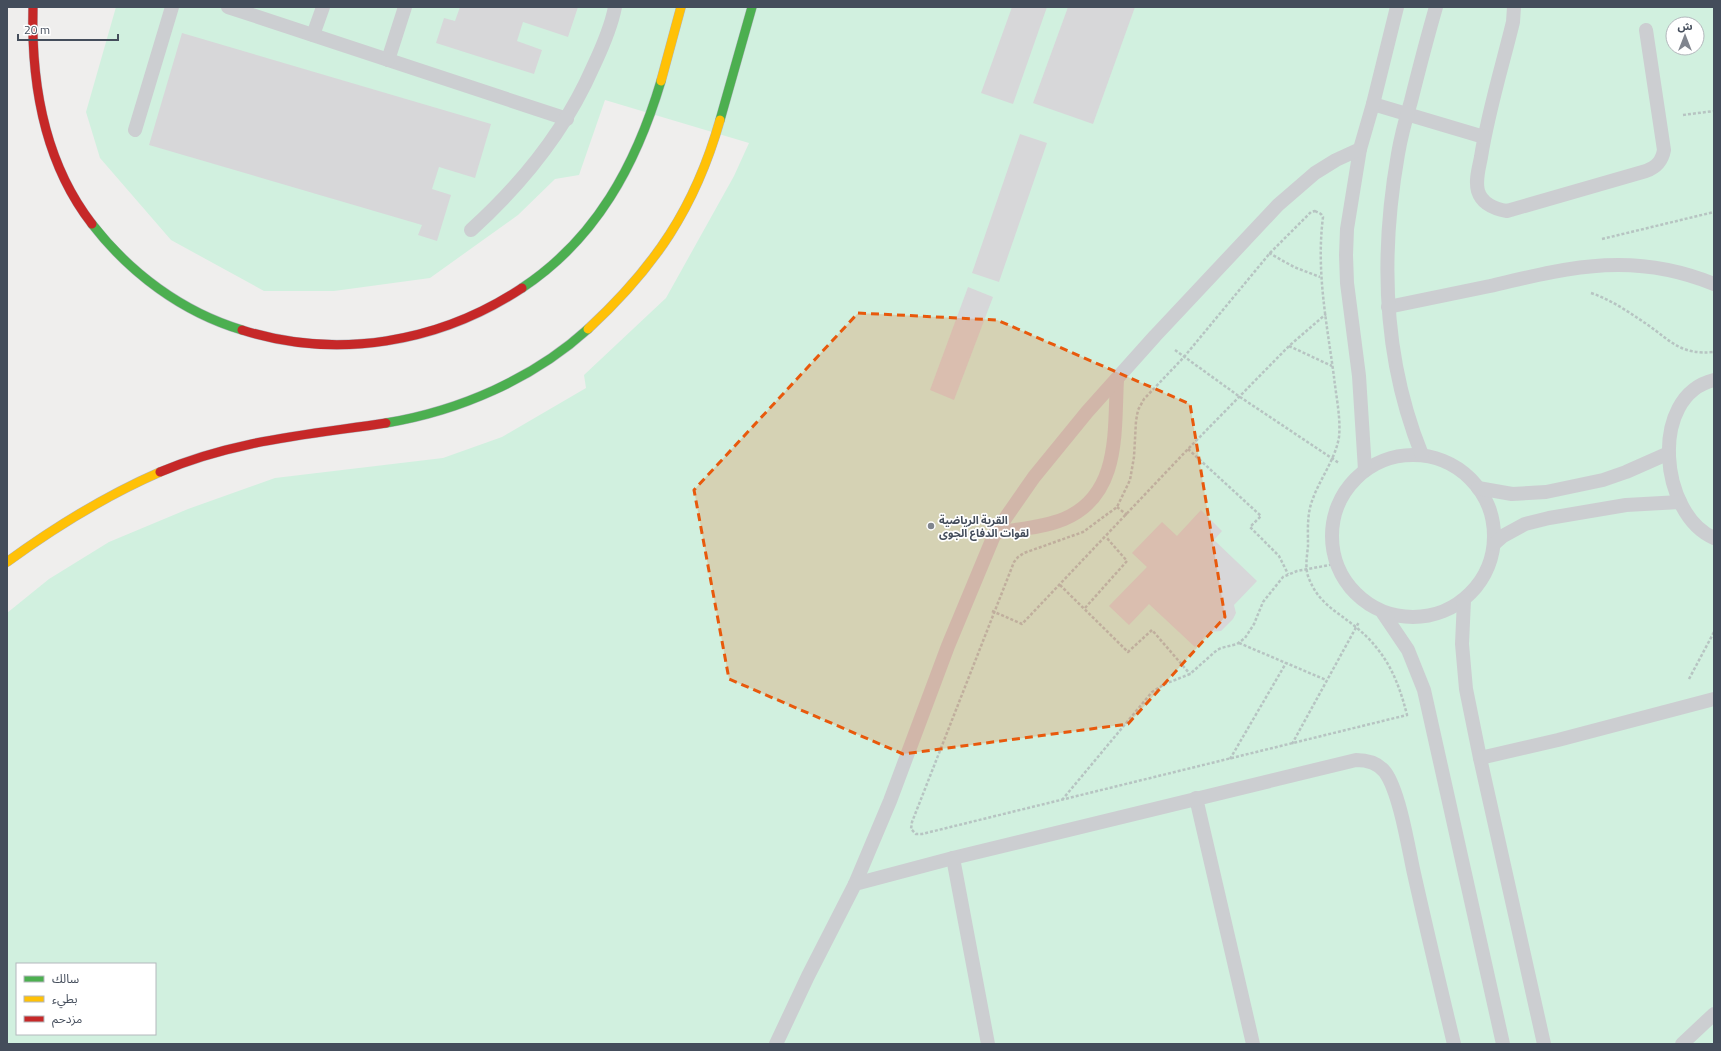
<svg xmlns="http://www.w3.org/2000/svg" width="1721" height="1051" font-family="'Titillium Web','Noto Sans Arabic',sans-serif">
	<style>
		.green { fill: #d1f0df; fill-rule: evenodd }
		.building { fill: #d7d7d9 }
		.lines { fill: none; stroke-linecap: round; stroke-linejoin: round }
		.fast-casing { stroke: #b2b6be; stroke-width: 10 }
		.slow-casing { stroke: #b2b6be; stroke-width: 10 }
		.jam-casing { stroke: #b2b6be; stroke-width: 10 }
		.path { stroke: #b7c4c2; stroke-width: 2.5; stroke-dasharray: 3 2; stroke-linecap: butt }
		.lane { stroke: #ccced1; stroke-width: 14 }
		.fast { stroke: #4caf50; stroke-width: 9 }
		.slow { stroke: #ffc107; stroke-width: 9 }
		.jam { stroke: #c62828; stroke-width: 9 }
		.marked { fill: #e8590c; fill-opacity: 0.2; stroke: #e8590c; stroke-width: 3; stroke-dasharray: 8 5; stroke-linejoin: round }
		.poi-dot { fill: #80858e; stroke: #fff; stroke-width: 1.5 }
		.labels { text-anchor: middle; stroke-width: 3.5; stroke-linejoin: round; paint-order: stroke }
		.poi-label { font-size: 11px; font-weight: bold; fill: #444d5b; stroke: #fff; text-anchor: start }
	</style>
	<rect width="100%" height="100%" fill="#efeeed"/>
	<!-- green -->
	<path class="green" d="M116 7H1714V1044H7V613L49 579 109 542 188 509 275 478 443 458 502 437 586 388 584 375 666 298 734 176 749 143 605 100 579 175 555 179 518 215 430 278 334 291H264L171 240 100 158 86 112ZM1673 24H1697V48H1673ZM17 964H155V1034H17Z"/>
	<!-- building -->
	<g class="building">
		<polygon points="460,7 578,7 568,37 523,22 517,41 542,50 534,74 436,43 444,18 455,21"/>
		<polygon points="1012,7 1047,7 1013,104 981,93"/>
		<polygon points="1068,7 1135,7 1093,124 1033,103"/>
		<polygon points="182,33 491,124 475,178 439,167 432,189 451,195 437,241 418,235 422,225 149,145"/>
		<polygon points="1020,134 1047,143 999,282 972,273"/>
		<polygon points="968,287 993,297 954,400 930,390"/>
		<polygon points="1201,510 1222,531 1214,540 1257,581 1234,605 1236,613 1233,619 1221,631 1209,632 1195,647 1149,604 1129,625 1109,606 1147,567 1132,553 1162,522 1177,536"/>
	</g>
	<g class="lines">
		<defs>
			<g id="fast">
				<polyline points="720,120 752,7"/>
				<path d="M92 224C130 273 182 312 242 330"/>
				<path d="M522 288C596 239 636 165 661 81"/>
				<path d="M386 423C459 411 533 379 588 329"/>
			</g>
			<g id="slow">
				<polyline points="661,81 681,7"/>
				<path d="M588 329C655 267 695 208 720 120"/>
				<path d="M7 562C55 527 105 496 160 472"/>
			</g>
			<g id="jam">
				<path d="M33 7C31 83 44 162 92 224"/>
				<path d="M242 330C337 360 439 343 522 288"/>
				<path d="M160 472C235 440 307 435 386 423"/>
			</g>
		</defs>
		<!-- fast casing -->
		<use href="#fast" class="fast-casing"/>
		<!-- slow casing -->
		<use href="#slow" class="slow-casing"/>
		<!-- jam casing -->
		<use href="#jam" class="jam-casing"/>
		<!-- path -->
		<g class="path">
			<polyline points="1683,115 1714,111"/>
			<path d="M1315 211 1321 214 1323 217C1316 272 1327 324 1334 377 1336 396 1341 418 1339 437 1335 461 1318 481 1311 504 1307 517 1308 533 1308 546 1307 556 1305 567 1308 576 1318 604 1337 611 1357 628 1386 652 1398 679 1407 715L922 834H916L911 829 912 822 1014 562 1018 557 1024 553 1083 532 1117 507 1130 480 1134 457 1136 421 1138 410 1144 399 1184 357 1270 253 1311 212Z"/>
			<polyline points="1602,239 1714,212"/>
			<polyline points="1269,253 1294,267 1320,277"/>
			<path d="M1591 293C1612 300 1630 313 1648 325 1672 342 1681 355 1714 352"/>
			<polyline points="1289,346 1332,366"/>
			<polyline points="1175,350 1240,397 1339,463"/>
			<polyline points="1188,449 1261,516 1250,527 1279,556 1288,574"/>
			<polyline points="1117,507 1127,515"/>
			<polyline points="1060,585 1128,652 1152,630 1190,674"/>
			<polyline points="1085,608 1127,561 1106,537"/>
			<polyline points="992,611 1022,624 1188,449 1289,346 1326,314"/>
			<polyline points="1239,643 1326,680"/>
			<polyline points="1689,679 1714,632"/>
			<polyline points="1292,744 1359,622"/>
			<polyline points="1230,759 1286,663"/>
			<polyline points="1062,800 1152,692 1165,684 1190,674 1217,650 1221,648 1237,644 1245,638 1254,624 1263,602 1283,577 1297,571 1335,564"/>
		</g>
		<!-- lane -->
		<g class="lane">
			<polyline points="228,7 567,119"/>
			<path d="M1514 7 1513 22C1502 67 1488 112 1481 157 1479 168 1475 180 1478 191 1482 204 1495 209 1507 211L1646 171C1657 167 1662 161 1664 150L1646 30"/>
			<polyline points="313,35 323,7"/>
			<polyline points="388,60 405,7"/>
			<polyline points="1373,104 1484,137"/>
			<polyline points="135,130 172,7"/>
			<path d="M471 230C523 183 565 131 593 67 602 48 611 28 615 7"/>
			<path d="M1388 307C1422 300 1456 293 1490 286 1571 267 1633 251 1714 284"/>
			<path d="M1714 380C1648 396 1660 515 1714 538"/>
			<circle cx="1413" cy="536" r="81"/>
			<path d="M1422 455C1383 359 1380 256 1398 154 1401 136 1406 118 1411 101 1419 69 1427 38 1436 7"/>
			<polyline points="1365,470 1359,376 1347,283 1346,255 1347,229 1360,149 1373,104 1397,7"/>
			<polyline points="1478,488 1512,494 1546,492 1603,480 1626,472 1669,453"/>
			<path d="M995 533C1018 529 1042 528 1064 519 1121 495 1114 431 1117 380"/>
			<polyline points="1494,544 1503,536 1525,524 1549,518 1626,505 1680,502"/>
			<polyline points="1464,600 1462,644 1466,689 1480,758 1544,1044"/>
			<polyline points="1383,613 1408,650 1424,690 1503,1044"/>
			<polyline points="1480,758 1558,740 1714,699"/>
			<polyline points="1196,798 1253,1044"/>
			<polyline points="953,858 988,1044"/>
			<polyline points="855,884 890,801 948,646 995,533 1034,477 1087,412 1155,336 1278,205 1315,173 1336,160 1360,149"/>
			<path d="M776 1044 808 976 855 884 953 858 1356 760C1367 760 1378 763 1385 772 1399 791 1408 845 1413 869 1426 927 1440 986 1454 1044"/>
			<polyline points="1682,1044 1714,1014"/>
		</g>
		<!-- fast -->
		<use href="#fast" class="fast"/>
		<!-- slow -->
		<use href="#slow" class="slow"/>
		<!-- jam -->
		<use href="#jam" class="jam"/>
	</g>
	<!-- marked area -->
	<path class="marked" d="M858 313 997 320 1190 404 1225 617 1128 724 903 754 729 679 694 490Z"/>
	<!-- markers -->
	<circle class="poi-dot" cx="931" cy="526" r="4"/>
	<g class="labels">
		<!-- poi labels -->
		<g class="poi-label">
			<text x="939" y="524">القرية الرياضية<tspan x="939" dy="13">لقوات الدفاع الجوى</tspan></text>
		</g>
	</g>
	<!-- border -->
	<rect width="1721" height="1051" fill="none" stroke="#444d5b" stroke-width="16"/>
	<!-- legend -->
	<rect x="16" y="963" width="140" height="72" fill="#ffffff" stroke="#b4b8bd"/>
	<rect x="24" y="976" width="20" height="6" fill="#4caf50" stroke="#b4b8bd"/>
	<text x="52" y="983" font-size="12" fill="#444d5b">سالك</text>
	<rect x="24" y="996" width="20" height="6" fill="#ffc107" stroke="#b4b8bd"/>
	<text x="52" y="1003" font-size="12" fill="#444d5b">بطيء</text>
	<rect x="24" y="1016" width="20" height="6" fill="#c62828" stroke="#b4b8bd"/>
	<text x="52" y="1023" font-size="12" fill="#444d5b">مزدحم</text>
	<!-- north arrow -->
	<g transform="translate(1685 36)"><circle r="19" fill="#ffffff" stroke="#b4b8bd"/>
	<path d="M0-3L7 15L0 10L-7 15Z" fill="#80858e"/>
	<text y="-6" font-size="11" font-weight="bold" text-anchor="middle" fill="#444d5b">ش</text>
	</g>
	<!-- scale -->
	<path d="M18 34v6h100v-6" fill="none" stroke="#444d5b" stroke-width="2"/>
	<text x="24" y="34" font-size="12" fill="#444d5b" stroke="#ffffff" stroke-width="3" paint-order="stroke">20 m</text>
</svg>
